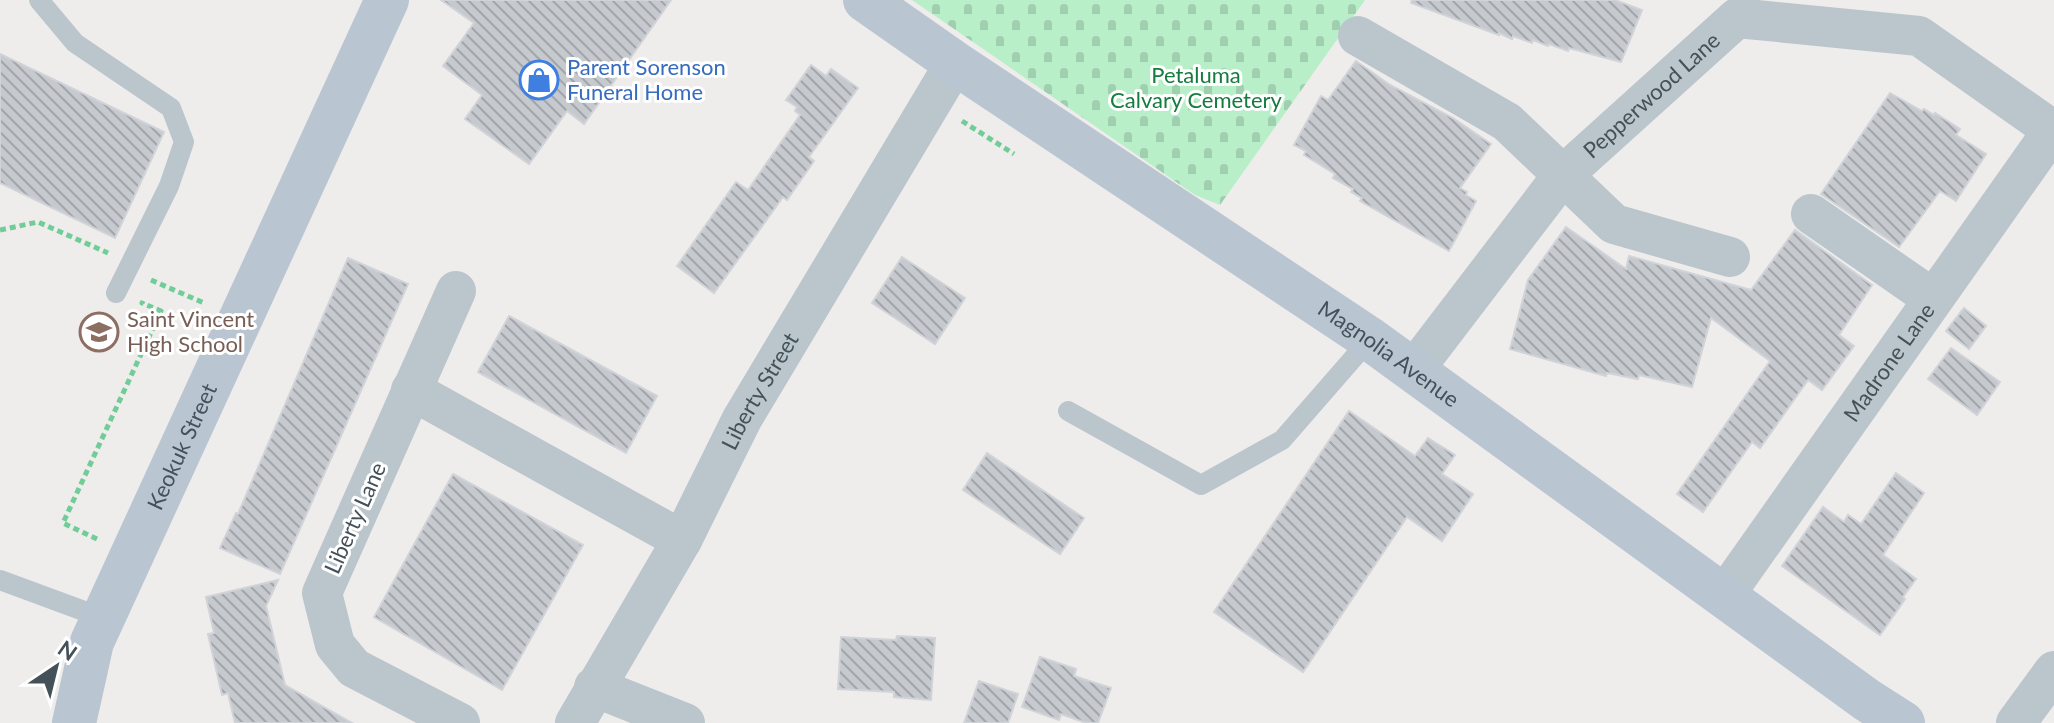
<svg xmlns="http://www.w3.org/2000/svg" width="2054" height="723" font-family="Lato,sans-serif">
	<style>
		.cemetery { fill: url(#cemetery-stones) }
		.building { fill: url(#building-back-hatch); stroke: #d0d3d8; stroke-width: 2 }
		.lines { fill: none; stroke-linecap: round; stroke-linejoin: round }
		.path { stroke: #70cd97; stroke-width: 5; stroke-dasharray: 6 4; stroke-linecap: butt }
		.lane { stroke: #bac5cc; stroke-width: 20 }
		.street { stroke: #bac5cc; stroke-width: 40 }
		.secondary { stroke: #b9c6d1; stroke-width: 44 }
		.labels { text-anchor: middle; stroke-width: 6; stroke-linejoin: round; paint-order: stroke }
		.shop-label { font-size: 22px; fill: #366cbe; stroke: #fff; text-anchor: start }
		.park-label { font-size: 22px; fill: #157b3f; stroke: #fff }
		.street-label { font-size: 22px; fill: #445159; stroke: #fff }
		.education-label { font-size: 22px; fill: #785e54; stroke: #fff; text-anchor: start }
	</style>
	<defs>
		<pattern id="cemetery-stones" width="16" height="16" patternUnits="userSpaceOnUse" patternTransform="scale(2)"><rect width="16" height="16" fill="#b8efc9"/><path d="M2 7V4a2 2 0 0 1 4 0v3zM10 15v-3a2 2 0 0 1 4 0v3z" fill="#9fcfaf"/></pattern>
		<pattern id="building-back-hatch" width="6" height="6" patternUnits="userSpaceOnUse" patternTransform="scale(2)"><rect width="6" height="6" fill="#c6cacf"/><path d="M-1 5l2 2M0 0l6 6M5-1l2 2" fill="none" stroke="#a2a6ab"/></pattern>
	</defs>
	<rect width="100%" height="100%" fill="#efecec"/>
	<!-- cemetery -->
	<polygon class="cemetery" points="912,0 1365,0 1220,205 1195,195"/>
	<!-- building -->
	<g class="building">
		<polygon points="441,0 671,0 584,124 567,111 529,164 465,119 482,95 443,66 474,23"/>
		<polygon points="1412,0 1615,0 1642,10 1621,62 1569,48 1568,51 1549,44 1548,46 1533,40 1532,43 1513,36 1512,39 1499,33 1499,35 1411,3"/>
		<polygon points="0,54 164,132 115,238 0,183"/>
		<polygon points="1356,61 1390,85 1453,118 1491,144 1460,188 1467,192 1466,195 1476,201 1449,251 1360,201 1362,198 1351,192 1353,189 1333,178 1335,174 1304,155 1306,151 1294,145 1321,96 1328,100"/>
		<polygon points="811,65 826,76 831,69 858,88 809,157 814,161 787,200 783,197 714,293 677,266 736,182 748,190 800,115 795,111 797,107 786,100"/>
		<polygon points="1890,93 1922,111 1924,109 1934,115 1935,113 1960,129 1956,135 1986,154 1956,201 1940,191 1899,247 1821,194"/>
		<polygon points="1566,227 1626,269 1629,256 1751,290 1795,230 1872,285 1839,335 1854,346 1822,390 1808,380 1760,448 1752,442 1703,512 1677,494 1770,361 1711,318 1692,387 1639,375 1638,379 1607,373 1606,376 1510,349 1528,280"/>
		<polygon points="902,257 965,298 935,344 872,303"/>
		<polygon points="348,258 408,284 280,574 220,548 236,513 238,514"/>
		<polygon points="1964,308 1986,326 1969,349 1946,331"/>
		<polygon points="509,316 657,396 626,453 478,372"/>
		<polygon points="1951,348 2000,382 1977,415 1928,379"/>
		<polygon points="1349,411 1415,456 1428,438 1455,455 1442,474 1473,494 1442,541 1407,517 1303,672 1214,612"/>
		<polygon points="987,453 1084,518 1060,554 963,490"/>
		<polygon points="1896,473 1924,493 1883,555 1916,579 1903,597 1905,599 1880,635 1782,566 1823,507 1844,522 1848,515 1861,524"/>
		<polygon points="453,474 583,545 502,690 374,617"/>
		<polygon points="278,580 266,606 285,685 352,723 235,723 228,693 222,695 208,634 214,633 206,597"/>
		<polygon points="897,636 935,638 931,700 894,697 894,692 838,689 841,637 896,640"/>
		<polygon points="1040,657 1076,669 1074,676 1111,688 1098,723 1086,723 1061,714 1059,720 1022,707"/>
		<polygon points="979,681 1018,694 1008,723 964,723"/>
	</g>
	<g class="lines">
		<!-- path -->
		<g class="path">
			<polyline points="962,121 1014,154"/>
			<polyline points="0,230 38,222 108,253"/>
			<polyline points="151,280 204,303"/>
			<polyline points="97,539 63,523 161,311 142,303 143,301"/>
		</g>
		<!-- lane -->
		<g class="lane">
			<polyline points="39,0 75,43 171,108 184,142 169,186 116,293"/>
			<polyline points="1068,411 1201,485 1282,440 1370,339"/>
			<polyline points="0,580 103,618"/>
		</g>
		<!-- street -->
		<g class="street">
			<polyline points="1358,36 1507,122 1614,224 1730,257"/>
			<polyline points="1811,214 1932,298"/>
			<polyline points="456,291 322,593 335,645 354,668 460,723"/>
			<path id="s1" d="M1413 371 1562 176 1737 18 1919 36 2054 131"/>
			<polyline points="411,390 682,540"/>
			<path id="s2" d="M1724 596 2053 130"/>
			<polyline points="594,687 685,723"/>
			<path id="s3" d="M575 723 682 540 742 419 955 63"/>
			<polyline points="2016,723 2054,671"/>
		</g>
		<!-- secondary -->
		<g class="secondary">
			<path id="s4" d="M865 0 955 63 1370 339 1867 700 1903 723"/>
			<path id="s5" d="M74 723 92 642 387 0"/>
		</g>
	</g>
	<!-- icons -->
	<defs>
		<symbol id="shop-ring" viewBox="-11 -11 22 22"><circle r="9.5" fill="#fff" stroke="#3f7fe0" stroke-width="1.5"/><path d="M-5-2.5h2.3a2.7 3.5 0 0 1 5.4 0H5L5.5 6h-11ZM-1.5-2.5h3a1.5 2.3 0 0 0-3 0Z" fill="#3f7fe0"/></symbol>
		<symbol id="school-ring" viewBox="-11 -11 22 22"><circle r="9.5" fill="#fff" stroke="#8d6e63" stroke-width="1.5"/><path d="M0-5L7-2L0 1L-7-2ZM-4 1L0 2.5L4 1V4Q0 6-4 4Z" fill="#8d6e63"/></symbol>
	</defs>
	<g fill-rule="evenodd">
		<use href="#shop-ring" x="517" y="58" width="44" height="44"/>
		<use href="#school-ring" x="77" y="310" width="44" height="44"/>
	</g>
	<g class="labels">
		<!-- shop labels -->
		<g class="shop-label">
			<text x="567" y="75">Parent Sorenson<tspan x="567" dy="25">Funeral Home</tspan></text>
		</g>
		<!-- park labels -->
		<g class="park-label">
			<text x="1196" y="83">Petaluma<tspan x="1196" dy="25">Calvary Cemetery</tspan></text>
		</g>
		<!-- street labels -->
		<g class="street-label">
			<text dy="8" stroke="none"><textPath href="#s1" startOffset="366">Pepperwood Lane</textPath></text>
			<text dy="8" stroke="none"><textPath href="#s4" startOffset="632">Magnolia Avenue</textPath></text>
			<text dy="8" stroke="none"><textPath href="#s2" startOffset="286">Madrone Lane</textPath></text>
			<text dy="8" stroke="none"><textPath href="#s3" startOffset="380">Liberty Street</textPath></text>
			<text dy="8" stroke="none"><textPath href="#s5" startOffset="298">Keokuk Street</textPath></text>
			<text transform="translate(355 518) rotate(-66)" y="8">Liberty Lane</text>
		</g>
		<!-- education labels -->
		<g class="education-label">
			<text x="127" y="327">Saint Vincent<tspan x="127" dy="25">High School</tspan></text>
		</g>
	</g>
	<!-- north arrow -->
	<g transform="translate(56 667) rotate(35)" stroke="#ffffff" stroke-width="6" paint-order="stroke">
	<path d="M0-6L14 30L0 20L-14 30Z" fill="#445159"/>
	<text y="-12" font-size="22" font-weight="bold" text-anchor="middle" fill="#445159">N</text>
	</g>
</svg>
